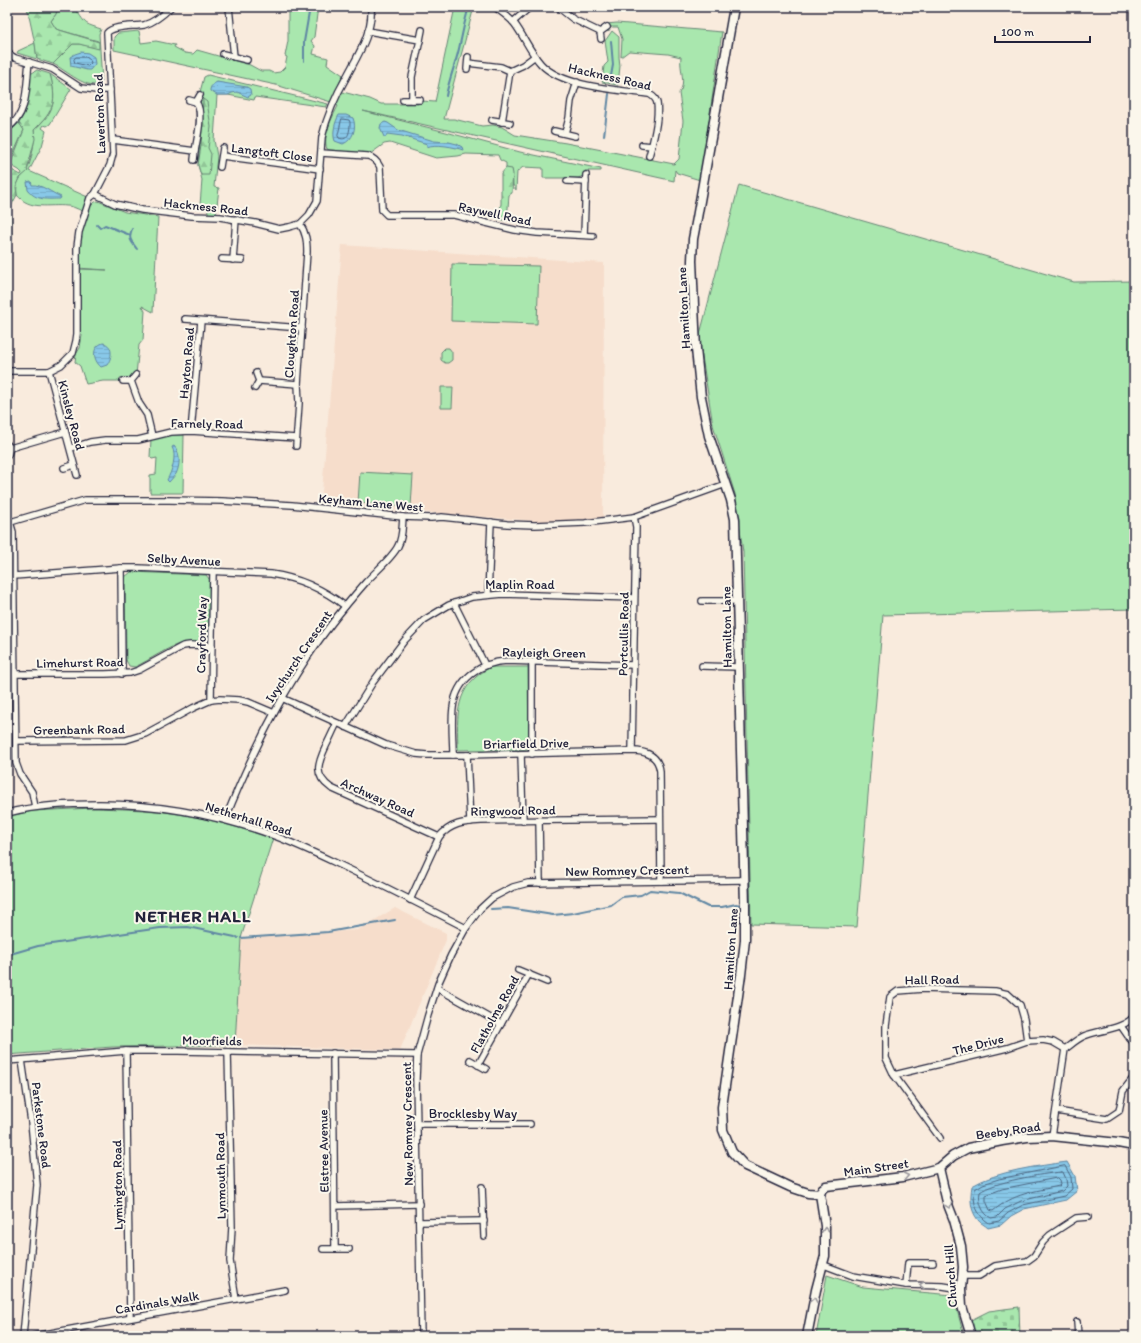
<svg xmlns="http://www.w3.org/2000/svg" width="1141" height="1343" font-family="Itim,sans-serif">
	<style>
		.built { fill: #f6ddcb }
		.green { fill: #a9e7ae; stroke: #668474 }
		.forest { fill: url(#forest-firs); stroke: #668474 }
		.cemetery { fill: url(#cemetery-stones); stroke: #668474 }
		.water { fill: url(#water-rules); stroke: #5f86a3 }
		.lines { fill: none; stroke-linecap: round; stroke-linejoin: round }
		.shore { stroke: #4b6480; stroke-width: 1 }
		.stream { stroke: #5f86a3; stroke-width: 2 }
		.street-casing { stroke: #22223b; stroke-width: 8 }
		.secondary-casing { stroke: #22223b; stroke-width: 11 }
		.street { stroke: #fbf7ec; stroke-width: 5.5 }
		.secondary { stroke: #fbf7ec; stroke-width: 8 }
		.oneway { stroke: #99979c }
		.labels { text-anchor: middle; stroke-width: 4; stroke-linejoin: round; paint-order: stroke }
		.street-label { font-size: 13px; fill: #22223b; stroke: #fbf7ec }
		.district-label { font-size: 17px; font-weight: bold; letter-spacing: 1px; fill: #22223b; stroke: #fbf7ec }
	</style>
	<defs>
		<pattern id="forest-firs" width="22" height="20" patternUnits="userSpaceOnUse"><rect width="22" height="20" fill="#a9e7ae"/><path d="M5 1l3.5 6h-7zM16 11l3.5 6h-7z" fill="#91c697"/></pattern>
		<pattern id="cemetery-stones" width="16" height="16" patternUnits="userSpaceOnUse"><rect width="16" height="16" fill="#a9e7ae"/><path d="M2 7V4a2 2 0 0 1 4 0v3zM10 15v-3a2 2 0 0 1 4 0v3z" fill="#91c697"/></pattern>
		<pattern id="water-rules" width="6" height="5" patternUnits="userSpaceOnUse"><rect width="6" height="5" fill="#88c8e8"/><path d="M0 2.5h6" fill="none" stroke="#75acc8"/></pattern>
	</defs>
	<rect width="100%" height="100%" fill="#f9ebdd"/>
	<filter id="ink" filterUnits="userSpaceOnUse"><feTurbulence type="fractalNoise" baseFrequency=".025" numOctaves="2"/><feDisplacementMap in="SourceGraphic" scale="8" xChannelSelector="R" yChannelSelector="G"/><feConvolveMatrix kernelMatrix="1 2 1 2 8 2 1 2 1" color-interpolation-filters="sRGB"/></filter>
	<g filter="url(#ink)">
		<!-- built -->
		<g class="built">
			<polygon points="342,245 604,263 603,519 562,523 321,504"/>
			<polygon points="395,908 446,933 446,940 400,1050 235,1045 241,938 358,930"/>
		</g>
		<!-- green -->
		<g class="green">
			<path d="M58 7H81L76 10C87 25 83 23 101 29L99 34 102 82C89 93 65 69 53 64L73 44H79L99 48 98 41 56 29 51 21 56 14Z"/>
			<polygon points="288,7 318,7 314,37 311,41 315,46 313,54 328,58 327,64 343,75 331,102 276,85 114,50 114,37 118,33 139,31 141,43 156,41 175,45 174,47 185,53 193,54 197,50 250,65 261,71 269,71 273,73 280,72 285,67 287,57 285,56 288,41"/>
			<path d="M455 7H474L444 119H454L482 126 493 125 502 127 515 135 566 143 674 164 679 159 683 121 679 93C687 83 679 69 681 57L668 54 629 51 621 57 622 39 618 27H611L608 32 606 24 617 23 722 32 700 180 677 173 675 170 674 181 363 111 446 132 520 152 601 169V171H585L583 176 578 178H543V168L523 167 517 172 516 190 513 185 512 170 506 168V163L500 160 498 155 466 154 458 156 436 158 390 143 384 144 370 154 330 150 327 149C322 136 332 118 338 106L334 103 339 91 370 99 381 104H418L422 101 435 102Z"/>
			<polygon points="612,31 619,37 619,57 620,66 618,85 602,82 604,66 608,62 605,41"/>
			<polygon points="35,43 37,59 17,53 18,51"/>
			<path d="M50 74 71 89 50 124 47 126 44 125 42 128 46 131 42 146 29 171 90 198 85 212 95 202 98 201 125 212 158 217 153 312 142 306 145 311 143 340 139 345 136 375 131 381H103L86 384 80 366 75 362 76 354 80 348 82 334H77V269L107 270 77 268V246L85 212C79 210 73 206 67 206 49 204 30 211 17 195 16 187 17 181 23 175 25 173 26 172 27 170 31 163 36 138 34 130 55 111 57 101 50 74Z"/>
			<polygon points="208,75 328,104 326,107 255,97 254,100 228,95 217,95 214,140 217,156 214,187 219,188 216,214 208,214 208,208 200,205 202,180 198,165 202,116 200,101 204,95 200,92 204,77"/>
			<polygon points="19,123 24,130 11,159 7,181 7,133 14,128"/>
			<polygon points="739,185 1074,282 1134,281 1134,609 883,615 857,927 751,924 743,552 735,494 713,425 699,338"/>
			<polygon points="10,208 12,240 7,240 7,217"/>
			<polygon points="452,264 539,266 537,324 451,321"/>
			<polygon points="445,348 449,348 452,352 452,360 448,363 445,363 441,360 441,352"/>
			<polygon points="441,387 453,387 452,408 441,408"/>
			<polygon points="170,435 184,435 183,493 150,493 150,475 156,474 157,458 152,459 150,457 151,439"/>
			<polygon points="360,472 413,475 411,506 358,503"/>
			<path d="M131 572 206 575 210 580 208 637C204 647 192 642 183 643 171 645 148 661 135 667L129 666 126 660 125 577Z"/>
			<path d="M491 667H528L529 749 458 750C457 714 454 686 491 667Z"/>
			<path d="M93 808C119 809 146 809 172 813 207 818 240 828 273 838L241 938 235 1045 112 1047 7 1055V817L32 811Z"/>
			<polygon points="827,1275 863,1287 953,1295 964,1336 816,1336"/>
		</g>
		<!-- forest -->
		<g class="forest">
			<polygon points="27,7 58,7 56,14 51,21 56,29 99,42 99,49 79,44 73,44 53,64 37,59 35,44"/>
			<path d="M37 70 50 74C57 101 55 110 34 130L35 139 27 170 28 171 20 178 16 187 17 195 11 206 10 213 7 218 8 170 10 169 21 175 22 173 19 170 10 165 24 130 19 123C29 108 29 92 30 75L32 73Z"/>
			<polygon points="203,99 207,102 211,127 208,148 211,154 209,175 201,175 198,165 201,146"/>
			<polygon points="506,168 512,169 513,174 512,193 509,195 507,221 498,219 501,204 501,174"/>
		</g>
		<!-- cemetery -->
		<polygon class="cemetery" points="1019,1307 1020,1336 975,1336 971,1320 989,1311"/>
		<!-- water -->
		<g class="water">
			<polygon points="81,52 88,53 94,57 95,64 90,70 87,70 71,66 70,57 75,54"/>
			<path d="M217 82 247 87 250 89 251 95 248 97 237 92 232 93 228 95H217L210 91C210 86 213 84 217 82Z"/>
			<path d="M339 115H346L353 118C357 128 353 140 343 144L335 141C332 133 335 122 339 115Z"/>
			<path d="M385 122 388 123 398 130 434 141 449 142 457 144 462 147 463 150C455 147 435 143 427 147V144L402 136 387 134 386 137H384L380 128 381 124Z"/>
			<path d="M31 181 32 185C41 184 52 193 61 197L60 199C48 199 36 201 28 190L27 182Z"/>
			<path d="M103 343C114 345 112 358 107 365L101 367C93 360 91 347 103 343Z"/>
			<path d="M174 446C181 453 180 466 176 474 174 477 171 479 169 482L167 480C172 471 177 456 172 447Z"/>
			<path d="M1067 1162 1075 1176 1077 1191 1066 1200 1024 1209 1011 1216 1001 1225 988 1228C985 1225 980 1223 978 1220 970 1210 970 1198 972 1186 997 1171 1038 1166 1067 1162Z"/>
		</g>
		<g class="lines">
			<!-- shore -->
			<g class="shore">
				<polygon points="76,57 86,57 90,60 91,63 88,66 75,63 74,60"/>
				<path d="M342 119 349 120 350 122C350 130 349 142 339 138L338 136Z"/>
				<path d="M1065 1166 1071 1177 1072 1189 1064 1196 1023 1205 1008 1213 999 1221 989 1223C977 1215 972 1203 975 1189L983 1184 999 1179Z"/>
				<path d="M1061 1172H1063L1066 1179 1067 1186 1062 1191 1021 1201 1005 1209 997 1217 991 1218C982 1213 978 1202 980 1192 993 1182 1042 1174 1061 1172Z"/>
				<path d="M1058 1178 1060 1180 1061 1184 1059 1186C1032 1192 1015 1193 993 1211L990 1210 986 1201V1195L1002 1189Z"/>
			</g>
			<!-- stream -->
			<g class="stream">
				<polyline points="304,61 304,42 310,7"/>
				<polyline points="610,81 613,65 611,41"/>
				<path d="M446 96C449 78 457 61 460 44 463 31 465 19 469 7"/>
				<polyline points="604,136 609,94"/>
				<polyline points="97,225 100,228 105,225 130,235"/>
				<path d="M132 229C128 239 131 241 137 249"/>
				<polyline points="491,909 508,908 553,915 573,913 611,905 622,897 641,895 650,890 679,893 708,907 722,907 736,904 740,905"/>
				<polyline points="237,937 238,938"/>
				<polyline points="241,938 328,932 395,920"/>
				<polyline points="7,955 38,946 160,928 188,927 235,937"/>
			</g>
			<defs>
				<g id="street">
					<polyline points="229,7 234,57"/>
					<path d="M495 7C501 12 509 17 514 23 524 36 530 52 541 64 562 87 619 90 649 94 653 96 656 98 657 103 659 117 653 142 649 156"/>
					<polyline points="558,7 573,19 600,32"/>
					<polyline points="513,22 530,7"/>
					<polyline points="368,31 420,40 412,77 412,100"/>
					<polyline points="601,39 600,32 607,27"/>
					<polyline points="420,40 422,30"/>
					<polyline points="7,53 15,58 52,69 81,88 96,90 110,90"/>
					<polyline points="223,54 247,60"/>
					<polyline points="468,63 501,67 510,71"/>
					<polyline points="467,69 468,57"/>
					<polyline points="189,100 196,102 200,95"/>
					<polyline points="403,100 420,100"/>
					<polyline points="492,120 510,123"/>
					<polyline points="502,122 510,71 523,65 535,56"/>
					<path d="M7 128C29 115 26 84 29 62"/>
					<polyline points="554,131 575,136"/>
					<polyline points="565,133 569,118 571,101 577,82"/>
					<path d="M113 140 195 151C197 139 204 112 196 102"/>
					<polyline points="642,145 652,146"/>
					<path d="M321 153 368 156C374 158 377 161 380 167L382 210 387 215H454L515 230 537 233 593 236"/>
					<polyline points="222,156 320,169"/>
					<polyline points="194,160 195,151"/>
					<polyline points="220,167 223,148"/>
					<polyline points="567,181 586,182"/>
					<path d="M95 194 115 204 142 210 192 216 220 217 255 223 279 229 289 227 300 224 309 215 317 201 322 137C327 116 336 95 347 76 358 55 373 32 371 7"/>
					<polyline points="584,235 586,175"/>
					<polyline points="222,259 242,260"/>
					<polyline points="233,260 236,219"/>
					<polyline points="185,319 302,328"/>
					<path d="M7 371H49L61 365 73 353 76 341 77 334V247L79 232 90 198 95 194 110 165 113 154 107 33C113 25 134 27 144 25 155 22 163 15 171 7"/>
					<polyline points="49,371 77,475"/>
					<polyline points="136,375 131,381 139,403 147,415 152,436"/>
					<polyline points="123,381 131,381"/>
					<polyline points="259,381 298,384"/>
					<polyline points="255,388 259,381 256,373"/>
					<polyline points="191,431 201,321"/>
					<polyline points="7,444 10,448 8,455"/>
					<path d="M296 446 299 403 298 384 307 252C307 241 306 233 300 224"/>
					<polyline points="10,448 65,432"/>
					<polyline points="71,448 90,442 105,440 138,440 171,432 191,431 296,438"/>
					<polyline points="64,468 74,465"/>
					<polyline points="10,522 13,532 16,763 20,774 32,792 35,807"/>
					<polyline points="7,523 85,500 169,500 222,501 292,505 403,517 431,518 442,517 507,524 535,525 585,523 634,517 726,484"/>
					<polyline points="121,568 122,674"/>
					<path d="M14 576 121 568H138L271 574C299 578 323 589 345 606"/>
					<polyline points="488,594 491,522"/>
					<polyline points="702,601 738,601"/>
					<polyline points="454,603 485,665"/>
					<polyline points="532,662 532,754"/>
					<polyline points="702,666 739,667"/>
					<polyline points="14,674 105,674 130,673 139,670 183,646 190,645 212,646"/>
					<path d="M282 698 386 745 416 754 427 755H467L632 751C646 751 658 755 660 771L661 881"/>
					<polyline points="211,700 213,571"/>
					<path d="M337 723C333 731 330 738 326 746 318 763 313 775 331 788L439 837"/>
					<polyline points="345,727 373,682 404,641 424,620 449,605 472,597 503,594 634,598"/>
					<polyline points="16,741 126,740 145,734 193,708 211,700 220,699 239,700 248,702 274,713"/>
					<polyline points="632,751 636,527 634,517"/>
					<polyline points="521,754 523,821"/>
					<path d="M453 755C453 740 451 723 453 708 456 680 480 662 507 661L633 665"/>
					<polyline points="467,755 470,822"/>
					<path d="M7 813C38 805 68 804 100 804 159 804 217 815 272 835 294 843 315 853 336 863 380 884 423 906 466 928"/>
					<path d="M225 820C247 765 272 711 305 661 323 633 344 607 366 582 375 572 393 557 398 546 403 537 402 526 403 517"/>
					<polyline points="539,820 540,883"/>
					<path d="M410 900 439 837C451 823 464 822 481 821L660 819"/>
					<polyline points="518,970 547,982"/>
					<polyline points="437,988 501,1024"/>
					<polyline points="1121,1026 1130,1039 1134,1043"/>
					<path d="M1065 1049C1072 1044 1077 1039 1084 1036 1099 1030 1125 1029 1134 1016"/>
					<polyline points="126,1051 130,1318"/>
					<polyline points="228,1052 232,1227 230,1261 236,1299"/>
					<polyline points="333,1053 335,1249"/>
					<polyline points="22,1060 31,1122 37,1185 23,1336"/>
					<polyline points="470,1060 486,1069"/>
					<polyline points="7,1061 126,1051 178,1051 417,1055"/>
					<polyline points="478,1065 529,974"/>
					<polyline points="894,1075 1007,1048 1027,1041 1043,1040 1053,1042 1065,1049"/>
					<polyline points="1056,1111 1107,1119 1119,1111 1123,1091 1134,1077"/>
					<polyline points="417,1124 530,1124"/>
					<polyline points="1052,1136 1065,1049"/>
					<polyline points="940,1138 894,1075 886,1058 886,1026 890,997 898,991 923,989 995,991 1008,994 1020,1005 1024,1019 1027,1041"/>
					<polyline points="482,1187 484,1236"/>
					<polyline points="335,1206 419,1204"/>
					<polyline points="419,1222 484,1221"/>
					<polyline points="323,1249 349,1249"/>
					<polyline points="824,1265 853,1276 906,1285 943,1286 961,1289"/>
					<polyline points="962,1276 979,1276 995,1266 1027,1261 1034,1256 1043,1242 1050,1235 1076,1218 1088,1217"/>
					<polyline points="906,1285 908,1263 933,1263"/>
					<polyline points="1077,1322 1078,1336"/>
					<polyline points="34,1336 285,1290"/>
					<polyline points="421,1336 416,1079 417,1055 428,1015 438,984 451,955 466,928 480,909 492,898 513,887 528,883 744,880"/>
				</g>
				<g id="secondary">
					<polyline points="734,7 697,218 693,239 692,261 696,349 701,397 709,436 731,500 735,519 745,905 745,940 741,975 722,1107 723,1130 732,1152 745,1166 790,1187 808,1193 820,1194"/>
					<polyline points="939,1168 947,1202 954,1220 961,1246 963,1267 961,1289 962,1306 971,1336"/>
					<polyline points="807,1336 816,1290 825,1256 825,1226 820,1194 822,1189 826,1186 903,1177 939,1168 953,1156 968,1148 1002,1141 1027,1137 1052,1136 1118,1143 1134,1146"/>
				</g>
			</defs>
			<!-- street casing -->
			<use href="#street" class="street-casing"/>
			<!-- secondary casing -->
			<use href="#secondary" class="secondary-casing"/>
			<!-- street -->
			<use href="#street" class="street"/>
			<!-- secondary -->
			<use href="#secondary" class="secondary"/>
		</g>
		<!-- one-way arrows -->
		<defs><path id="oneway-chevron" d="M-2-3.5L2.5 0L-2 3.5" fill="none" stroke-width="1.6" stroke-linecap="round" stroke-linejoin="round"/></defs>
		<g class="oneway">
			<use href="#oneway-chevron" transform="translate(906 1176) rotate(-11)"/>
			<use href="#oneway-chevron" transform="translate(949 1206) rotate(70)"/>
			<use href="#oneway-chevron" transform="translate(825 1230) rotate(-94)"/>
			<use href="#oneway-chevron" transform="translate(922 1285) rotate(-178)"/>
			<use href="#oneway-chevron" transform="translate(814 1300) rotate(-80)"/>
		</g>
	</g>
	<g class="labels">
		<!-- street labels -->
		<g class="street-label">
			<text transform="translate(610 76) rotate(13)" y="5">Hackness Road</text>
			<text transform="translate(99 114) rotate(-92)" y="5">Laverton Road</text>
			<text transform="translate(272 152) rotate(7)" y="5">Langtoft Close</text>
			<text transform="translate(206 206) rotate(6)" y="5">Hackness Road</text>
			<text transform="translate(495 213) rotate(12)" y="5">Raywell Road</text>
			<text transform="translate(683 308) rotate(-93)" y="5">Hamilton Lane</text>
			<text transform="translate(291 334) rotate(-86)" y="5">Cloughton Road</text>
			<text transform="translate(186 363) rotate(-85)" y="5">Hayton Road</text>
			<text transform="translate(72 415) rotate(75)" y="5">Kinsley Road</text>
			<text transform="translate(207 423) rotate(1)" y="5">Farnely Road</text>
			<text transform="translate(371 502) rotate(5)" y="5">Keyham Lane West</text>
			<text transform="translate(184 559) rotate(3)" y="5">Selby Avenue</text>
			<text x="520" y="589">Maplin Road</text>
			<text transform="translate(726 627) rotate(-91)" y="5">Hamilton Lane</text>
			<text transform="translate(623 634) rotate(-89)" y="5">Portcullis Road</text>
			<text transform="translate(201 635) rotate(-89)" y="5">Crayford Way</text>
			<text transform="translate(544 652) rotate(1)" y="5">Rayleigh Green</text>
			<text transform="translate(298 656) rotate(-56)" y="5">Ivychurch Crescent</text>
			<text transform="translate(80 662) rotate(-1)" y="5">Limehurst Road</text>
			<text transform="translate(79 729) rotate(-1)" y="5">Greenbank Road</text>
			<text transform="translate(526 743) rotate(-1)" y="5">Briarfield Drive</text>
			<text transform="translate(378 797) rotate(24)" y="5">Archway Road</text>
			<text transform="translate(513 810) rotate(-1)" y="5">Ringwood Road</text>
			<text transform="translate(249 818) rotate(17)" y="5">Netherhall Road</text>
			<text transform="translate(627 870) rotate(-1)" y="5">New Romney Crescent</text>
			<text transform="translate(730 949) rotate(-86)" y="5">Hamilton Lane</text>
			<text transform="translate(932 979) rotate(-1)" y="5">Hall Road</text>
			<text transform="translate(494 1014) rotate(-61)" y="5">Flatholme Road</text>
			<text transform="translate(212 1040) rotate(1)" y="5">Moorfields</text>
			<text transform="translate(978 1044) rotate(-14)" y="5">The Drive</text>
			<text x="473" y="1118">Brocklesby Way</text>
			<text transform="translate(407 1124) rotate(-91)" y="5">New Romney Crescent</text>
			<text transform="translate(42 1125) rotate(83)" y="5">Parkstone Road</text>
			<text transform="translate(1008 1130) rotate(-8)" y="5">Beeby Road</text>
			<text transform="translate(323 1151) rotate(-91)" y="5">Elstree Avenue</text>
			<text transform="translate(876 1167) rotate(-8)" y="5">Main Street</text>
			<text transform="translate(220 1176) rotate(-91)" y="5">Lynmouth Road</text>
			<text transform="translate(117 1185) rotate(-91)" y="5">Lymington Road</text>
			<text transform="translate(950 1276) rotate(-94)" y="5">Church Hill</text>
			<text transform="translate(157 1302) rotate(-10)" y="5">Cardinals Walk</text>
		</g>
		<!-- district labels -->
		<g class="district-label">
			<text x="193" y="922">NETHER HALL</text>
		</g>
	</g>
	<!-- margin -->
	<rect width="1141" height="1343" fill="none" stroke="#fbf7ec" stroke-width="24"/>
	<rect x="12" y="12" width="1117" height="1319" fill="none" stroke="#22223b" stroke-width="1.5" filter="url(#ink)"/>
	<!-- scale -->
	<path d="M995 36v6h95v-6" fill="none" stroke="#22223b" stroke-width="2"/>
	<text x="1001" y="36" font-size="12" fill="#22223b" stroke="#fbf7ec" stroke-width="3" paint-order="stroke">100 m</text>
</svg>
